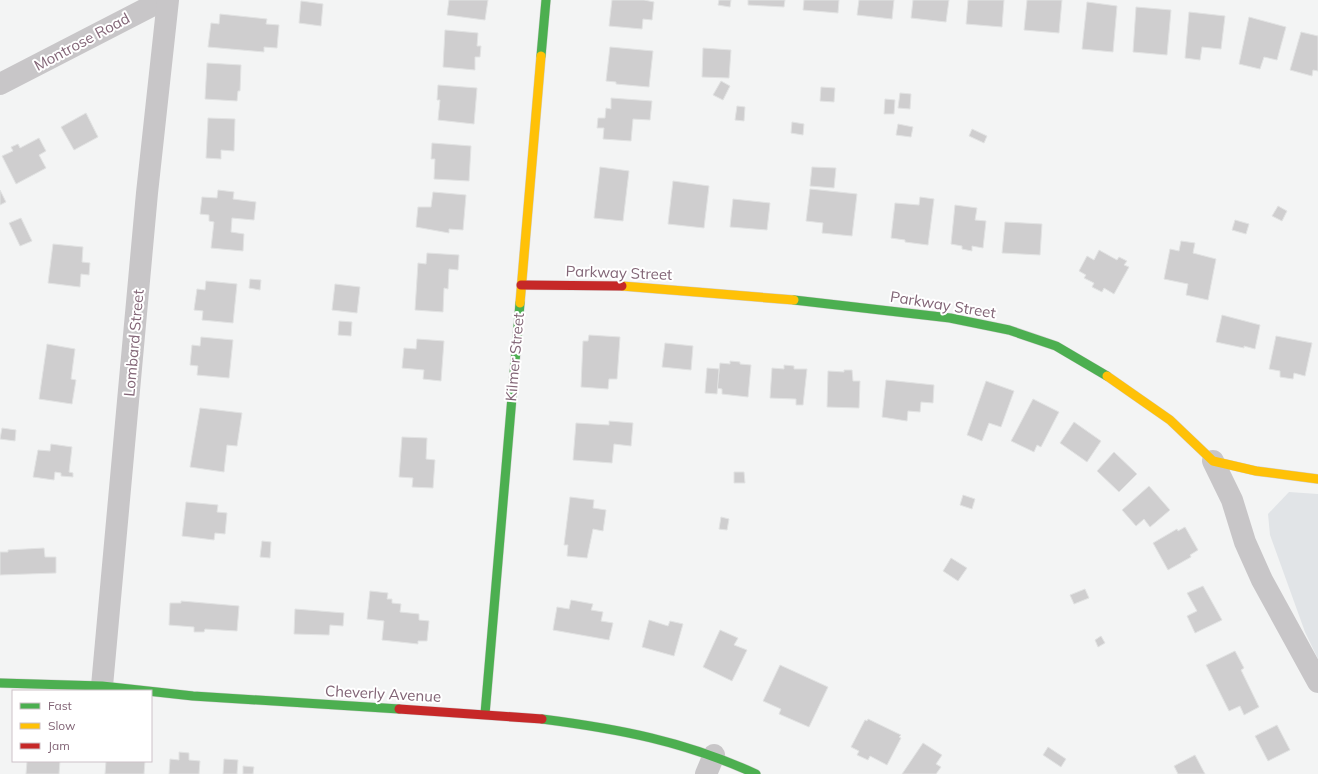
<svg xmlns="http://www.w3.org/2000/svg" width="1318" height="774" font-family="Mulish,sans-serif">
	<style>
		.green { fill: #e1e4e7 }
		.building { fill: #cfcecf; stroke: #e2e3e3 }
		.lines { fill: none; stroke-linecap: round; stroke-linejoin: round }
		.fast-casing { stroke: #d2d0d1; stroke-width: 10 }
		.slow-casing { stroke: #d2d0d1; stroke-width: 10 }
		.jam-casing { stroke: #d2d0d1; stroke-width: 10 }
		.street { stroke: #c8c6c8; stroke-width: 22 }
		.fast { stroke: #4caf50; stroke-width: 9 }
		.slow { stroke: #ffc107; stroke-width: 9 }
		.jam { stroke: #c62828; stroke-width: 9 }
		.labels { text-anchor: middle; stroke-width: 4; stroke-linejoin: round; paint-order: stroke }
		.street-label { font-size: 15px; fill: #826576; stroke: #fff }
	</style>
	<rect width="100%" height="100%" fill="#f3f4f4"/>
	<!-- green -->
	<polygon class="green" points="1289,492 1318,494 1318,659 1305,632 1270,535 1268,514"/>
	<!-- building -->
	<g class="building">
		<polygon points="449,0 488,0 485,20 447,15"/>
		<polygon points="612,0 644,0 654,2 652,20 643,19 642,29 609,26"/>
		<polygon points="719,0 731,0 730,7 718,5"/>
		<polygon points="748,0 785,0 784,7 748,5"/>
		<polygon points="804,0 839,0 838,13 803,10"/>
		<polygon points="859,0 894,0 892,19 857,15"/>
		<polygon points="913,0 949,0 946,22 911,18"/>
		<polygon points="968,0 1004,0 1002,27 966,24"/>
		<polygon points="1027,0 1062,0 1059,33 1024,30"/>
		<polygon points="301,1 323,4 321,26 299,23"/>
		<polygon points="1087,2 1117,6 1113,52 1082,49"/>
		<polygon points="1136,7 1171,10 1167,55 1133,52"/>
		<polygon points="1189,12 1225,16 1221,49 1202,47 1200,60 1185,58"/>
		<polygon points="220,14 267,19 266,24 279,25 277,48 264,47 264,52 208,47 211,23 219,24"/>
		<polygon points="1249,17 1286,27 1277,60 1264,57 1260,69 1239,64"/>
		<polygon points="445,30 478,33 477,46 481,46 480,57 475,57 475,70 443,67"/>
		<polygon points="1301,32 1318,36 1318,71 1313,70 1312,76 1290,70"/>
		<polygon points="610,47 653,51 649,87 616,84 616,82 606,81"/>
		<polygon points="703,48 731,50 729,78 702,77"/>
		<polygon points="207,63 241,65 240,91 238,91 237,101 205,99"/>
		<polygon points="721,81 730,86 723,100 713,95"/>
		<polygon points="438,85 477,88 474,124 438,120 440,100 437,100"/>
		<polygon points="821,87 835,88 834,102 820,101"/>
		<polygon points="900,93 911,94 910,109 898,108"/>
		<polygon points="611,98 652,101 650,120 633,119 631,141 603,139 604,128 597,128 598,118 605,118 606,108 611,109"/>
		<polygon points="885,99 895,100 894,114 884,114"/>
		<polygon points="737,106 745,107 744,121 735,120"/>
		<polygon points="86,113 98,137 74,150 61,127"/>
		<polygon points="208,118 235,119 234,151 221,150 221,159 206,158"/>
		<polygon points="792,122 804,124 803,135 791,133"/>
		<polygon points="898,124 913,127 911,137 896,135"/>
		<polygon points="972,129 987,136 984,143 969,136"/>
		<polygon points="39,138 46,151 39,155 46,168 16,184 2,156 13,151 11,147 18,144 20,148"/>
		<polygon points="432,143 471,146 469,181 434,179 435,159 431,159"/>
		<polygon points="600,167 629,171 623,221 594,218"/>
		<polygon points="812,167 836,168 834,188 810,186"/>
		<polygon points="673,181 709,186 704,228 668,224"/>
		<polygon points="810,189 857,194 852,236 822,233 823,223 806,221"/>
		<polygon points="0,190 6,202 0,205"/>
		<polygon points="218,190 234,192 233,199 256,202 254,220 232,218 231,232 244,234 243,251 211,248 214,222 209,221 209,215 200,214 202,197 217,198"/>
		<polygon points="433,192 466,195 463,230 449,229 449,233 416,227 418,207 431,207"/>
		<polygon points="920,197 934,199 928,245 905,242 905,240 891,238 895,203 919,205"/>
		<polygon points="733,199 770,203 767,230 730,227"/>
		<polygon points="955,205 977,208 975,220 986,221 983,248 972,246 972,251 962,249 962,246 951,244"/>
		<polygon points="1278,206 1287,211 1282,221 1272,216"/>
		<polygon points="21,218 32,241 20,246 9,223"/>
		<polygon points="1235,220 1249,224 1246,234 1232,230"/>
		<polygon points="1005,222 1042,224 1040,255 1002,253"/>
		<polygon points="1181,241 1195,243 1193,253 1216,259 1208,300 1186,295 1188,284 1164,279 1170,249 1179,251"/>
		<polygon points="53,244 83,247 82,262 90,263 89,275 81,274 80,287 48,283"/>
		<polygon points="1099,250 1117,260 1119,257 1127,261 1124,265 1129,267 1114,294 1104,288 1102,292 1092,287 1094,283 1084,278 1086,275 1079,271 1087,256 1094,260"/>
		<polygon points="427,253 459,255 458,270 449,269 448,289 444,288 443,312 415,310 418,263 426,264"/>
		<polygon points="250,279 261,280 260,290 249,288"/>
		<polygon points="206,281 237,284 233,323 202,320 203,311 194,310 197,289 205,290"/>
		<polygon points="335,284 360,287 357,313 332,310"/>
		<polygon points="1222,315 1260,325 1255,349 1244,346 1244,348 1216,342"/>
		<polygon points="339,321 352,322 351,336 338,335"/>
		<polygon points="589,335 620,337 617,379 609,379 608,389 581,387 583,341 588,341"/>
		<polygon points="1276,336 1312,343 1305,376 1294,373 1293,379 1280,377 1280,371 1269,369"/>
		<polygon points="201,337 233,340 229,378 197,375 198,366 190,365 192,345 200,346"/>
		<polygon points="417,339 444,341 441,381 423,379 424,370 402,368 404,348 416,349"/>
		<polygon points="665,343 693,346 691,370 662,367"/>
		<polygon points="47,344 75,349 71,379 76,380 72,404 39,399"/>
		<polygon points="730,361 740,362 740,364 751,365 748,397 722,394 722,389 717,388 720,363 730,364"/>
		<polygon points="784,365 794,366 794,369 807,369 803,405 796,405 796,399 770,398 772,368 784,369"/>
		<polygon points="707,368 719,369 717,394 705,393"/>
		<polygon points="844,370 852,370 853,381 860,381 859,408 827,407 828,371 844,372"/>
		<polygon points="886,380 934,385 933,403 921,402 920,412 908,411 907,421 882,417"/>
		<polygon points="986,381 1014,391 1001,427 989,423 982,441 967,435"/>
		<polygon points="1033,399 1059,412 1041,447 1037,445 1034,452 1011,441"/>
		<polygon points="200,408 242,413 237,446 227,445 224,472 190,467"/>
		<polygon points="609,421 633,423 631,446 614,444 612,463 573,460 576,423 609,425"/>
		<polygon points="1074,422 1101,441 1087,462 1060,443"/>
		<polygon points="2,428 16,430 15,441 0,439"/>
		<polygon points="402,437 427,438 426,459 435,460 433,488 412,487 413,478 399,477"/>
		<polygon points="51,444 72,447 69,472 73,473 73,477 61,476 61,473 55,472 54,480 33,477 38,450 50,451"/>
		<polygon points="1114,452 1137,474 1119,492 1097,471"/>
		<polygon points="734,472 744,472 745,483 734,483"/>
		<polygon points="1149,486 1170,510 1150,527 1144,519 1136,526 1122,510"/>
		<polygon points="963,495 975,499 972,509 960,505"/>
		<polygon points="570,497 594,500 593,508 606,510 603,531 593,529 587,558 567,556 568,545 564,545"/>
		<polygon points="186,502 218,505 217,512 227,513 225,534 215,533 214,540 182,536"/>
		<polygon points="721,517 729,519 727,530 719,529"/>
		<polygon points="1185,527 1198,550 1190,555 1191,557 1168,570 1153,543 1177,529 1178,531"/>
		<polygon points="262,541 271,542 270,558 260,557"/>
		<polygon points="44,548 45,557 56,557 56,573 0,575 0,552 8,552 8,550"/>
		<polygon points="951,558 967,568 958,581 943,571"/>
		<polygon points="1203,586 1222,620 1195,633 1187,616 1197,611 1187,593"/>
		<polygon points="1085,589 1089,598 1074,604 1070,595"/>
		<polygon points="370,591 388,593 387,599 392,599 392,603 401,604 400,612 419,614 419,620 429,621 427,641 418,641 418,644 382,640 384,621 367,619"/>
		<polygon points="571,600 593,604 591,610 603,612 601,621 613,623 609,640 553,630 557,607 569,609"/>
		<polygon points="181,601 239,606 237,631 205,629 204,632 194,632 194,627 169,625 170,603 181,603"/>
		<polygon points="295,609 344,613 343,626 330,625 329,635 294,634"/>
		<polygon points="649,620 668,626 670,621 683,624 674,656 642,647"/>
		<polygon points="720,630 738,638 734,645 747,650 732,681 703,667"/>
		<polygon points="1101,636 1105,643 1098,647 1095,640"/>
		<polygon points="1235,651 1244,668 1241,670 1259,707 1244,715 1240,706 1229,711 1206,665"/>
		<polygon points="780,665 828,687 809,727 779,714 781,709 763,701"/>
		<polygon points="868,719 901,735 899,737 901,738 887,765 870,756 868,760 857,755 859,751 851,747 865,720 867,721"/>
		<polygon points="1277,725 1290,750 1268,761 1255,736"/>
		<polygon points="923,743 942,755 936,764 941,767 936,774 902,774"/>
		<polygon points="1048,747 1066,759 1061,767 1043,755"/>
		<polygon points="179,752 189,753 189,760 200,761 199,774 169,774 170,759 179,760"/>
		<polygon points="1195,755 1205,774 1178,774 1174,766"/>
		<polygon points="224,759 238,760 237,774 223,774"/>
		<polygon points="27,761 60,761 59,774 26,774"/>
		<polygon points="106,761 145,761 144,774 105,774"/>
		<polygon points="243,766 254,767 253,774 243,774"/>
	</g>
	<g class="lines">
		<defs>
			<g id="fast">
				<polyline points="541,56 546,0"/>
				<polyline points="794,300 950,318 1009,330 1056,346 1107,376"/>
				<polyline points="0,683 102,686 193,696 399,709"/>
				<polyline points="485,714 520,303"/>
				<path d="M542 719C619 729 684 741 756 774"/>
			</g>
			<g id="slow">
				<polyline points="622,286 794,300"/>
				<polyline points="520,303 541,56"/>
				<polyline points="1107,376 1170,420 1213,461 1256,471 1318,479"/>
			</g>
			<g id="jam">
				<polyline points="521,285 622,286"/>
				<polyline points="399,709 542,719"/>
			</g>
		</defs>
		<!-- fast casing -->
		<use href="#fast" class="fast-casing"/>
		<!-- slow casing -->
		<use href="#slow" class="slow-casing"/>
		<!-- jam casing -->
		<use href="#jam" class="jam-casing"/>
		<!-- street -->
		<g class="street">
			<polyline points="0,84 163,0"/>
			<polyline points="1213,461 1232,500 1245,542 1262,580 1318,682"/>
			<polyline points="102,686 147,193 168,0"/>
			<polyline points="706,774 714,755"/>
		</g>
		<!-- fast -->
		<use href="#fast" class="fast"/>
		<!-- slow -->
		<use href="#slow" class="slow"/>
		<!-- jam -->
		<use href="#jam" class="jam"/>
	</g>
	<g class="labels">
		<!-- street labels -->
		<g class="street-label">
			<text transform="translate(82 42) rotate(-28)" y="5">Montrose Road</text>
			<text transform="translate(619 273) rotate(2)" y="5">Parkway Street</text>
			<text transform="translate(943 305) rotate(9)" y="5">Parkway Street</text>
			<text transform="translate(134 343) rotate(-85)" y="5">Lombard Street</text>
			<text transform="translate(515 357) rotate(-85)" y="5">Kilmer Street</text>
			<text transform="translate(383 694) rotate(3)" y="5">Cheverly Avenue</text>
		</g>
	</g>
	<!-- legend -->
	<rect x="12" y="690" width="140" height="72" fill="#ffffff" stroke="#cdc1c8"/>
	<rect x="20" y="703" width="20" height="6" fill="#4caf50" stroke="#cdc1c8"/>
	<text x="48" y="710" font-size="12" fill="#826576">Fast</text>
	<rect x="20" y="723" width="20" height="6" fill="#ffc107" stroke="#cdc1c8"/>
	<text x="48" y="730" font-size="12" fill="#826576">Slow</text>
	<rect x="20" y="743" width="20" height="6" fill="#c62828" stroke="#cdc1c8"/>
	<text x="48" y="750" font-size="12" fill="#826576">Jam</text>
</svg>
